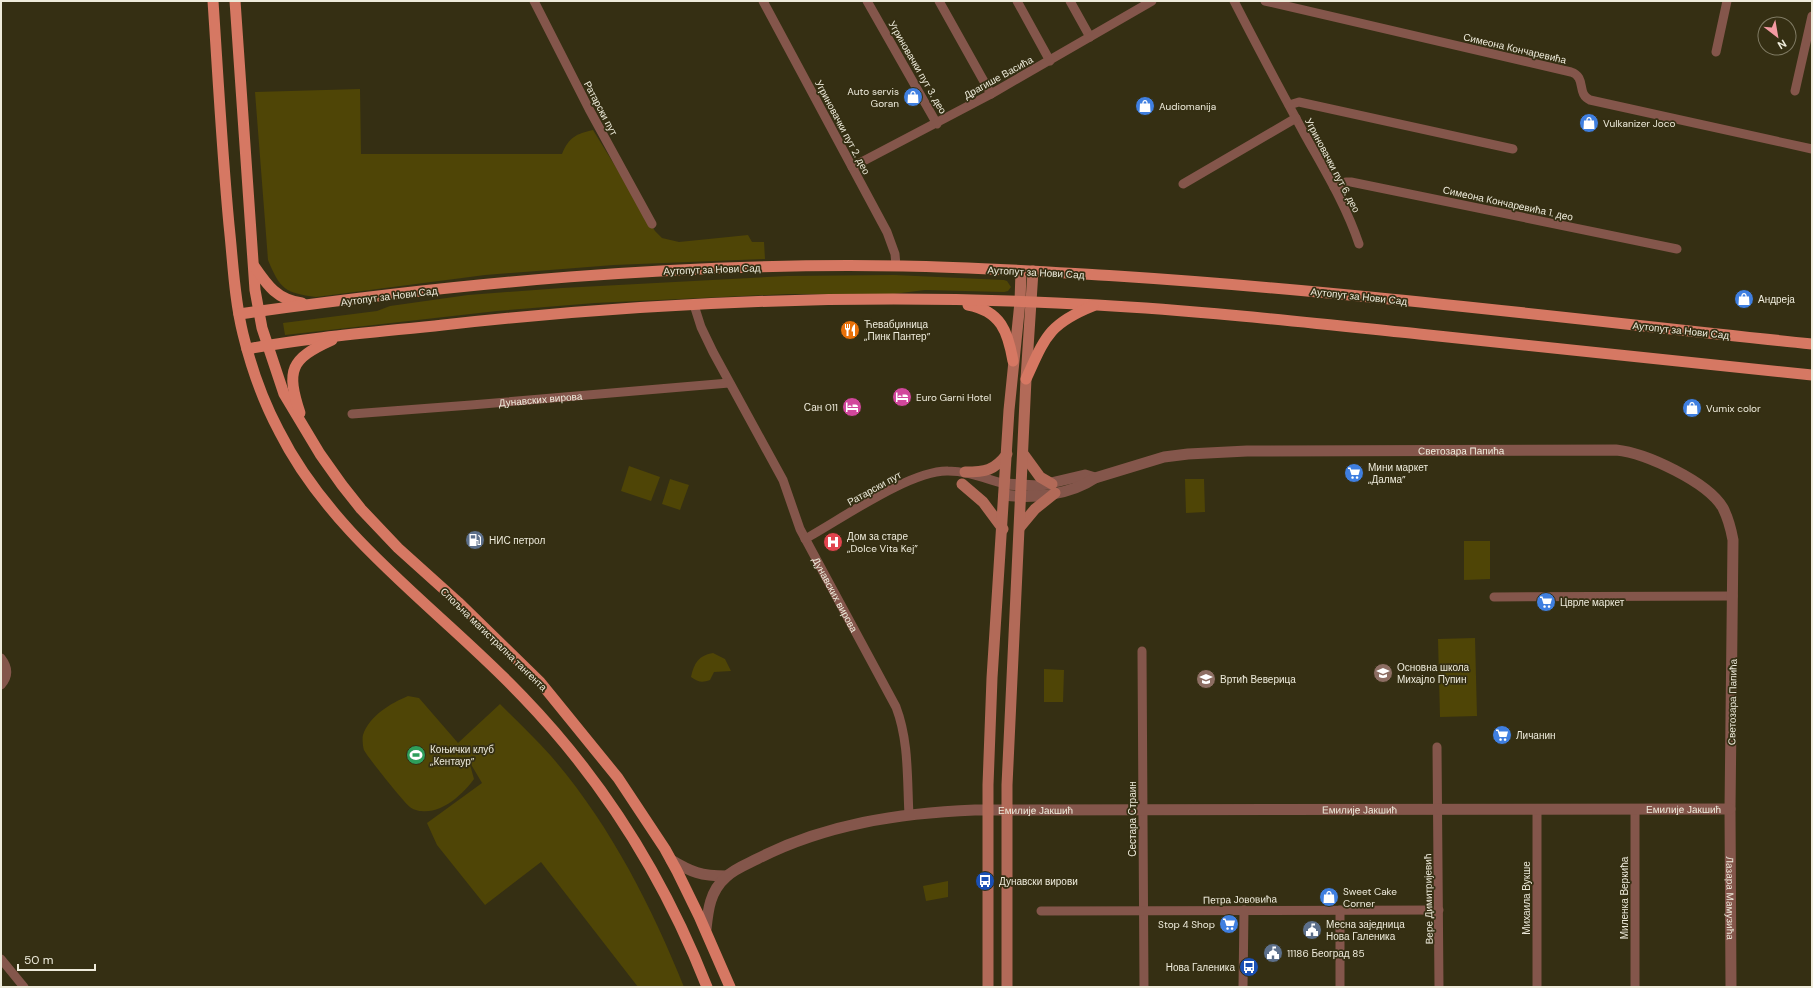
<svg xmlns="http://www.w3.org/2000/svg" width="1813" height="988" font-family="'DM Sans',sans-serif">
	<style>
		.green { fill: #4f4506 }
		.lines { fill: none; stroke-linecap: round; stroke-linejoin: round }
		.minor { stroke: #84564b; stroke-width: 9 }
		.tertiary { stroke: #84564b; stroke-width: 11 }
		.secondary { stroke: #b26a58; stroke-width: 11 }
		.primary { stroke: #d67863; stroke-width: 11 }
		.labels { text-anchor: middle; stroke-width: 3.5; stroke-linejoin: round; paint-order: stroke }
		.street-label { font-size: 10px; fill: #eeebdb; stroke: #352f13 }
		.poi-label { font-size: 10px; fill: #eeebdb; stroke: #352f13; text-anchor: start }
	</style>
	<rect width="100%" height="100%" fill="#352f13"/>
	<!-- green -->
	<g class="green">
		<path d="M360 89 361 154H562C569 137 576 134 593 130L655 231 662 238 679 242 748 235 752 242H764L765 259 614 265 485 275 316 297C285 293 280 289 268 260L255 92Z"/>
		<polygon points="894,275 1004,280 1007,281 1011,287 1008,291 1004,292 925,290 893,294 788,294 595,303 497,311 294,334 285,335 283,323 377,311 390,306 468,295 562,288 787,276"/>
		<polygon points="629,466 660,477 651,501 621,491"/>
		<polygon points="670,479 689,485 680,510 662,504"/>
		<polygon points="1185,479 1204,479 1205,512 1186,513"/>
		<polygon points="1464,541 1490,541 1490,579 1464,580"/>
		<polygon points="1475,638 1477,716 1440,717 1438,639"/>
		<path d="M713 653 725 659 731 671 714 672 710 680C702 683 698 682 691 677 694 663 699 655 713 653Z"/>
		<polygon points="1044,669 1064,670 1063,702 1044,702"/>
		<path d="M408 696 419 698 458 743 500 704C517 721 535 738 551 756 609 823 651 905 684 987H638L541 862 485 905 437 845 427 823 482 783 469 761 474 779C463 794 442 814 421 811 418 811 412 809 410 807 405 804 366 755 364 750 363 747 362 738 363 735 369 716 391 703 408 696Z"/>
		<polygon points="948,881 948,897 926,901 923,886"/>
	</g>
	<g class="lines">
		<!-- minor -->
		<g class="minor">
			<polyline points="534,1 589,109 652,224"/>
			<polyline points="763,1 887,232 895,254 896,266"/>
			<polyline points="867,1 937,124"/>
			<polyline points="939,1 991,94"/>
			<polyline points="1017,1 1050,61"/>
			<polyline points="1070,1 1090,37"/>
			<path d="M1234 1C1257 46 1281 91 1305 135 1325 171 1346 205 1359 244"/>
			<path d="M1265 1 1571 72C1587 77 1576 94 1590 100L1812 149"/>
			<polyline points="1716,52 1727,1"/>
			<polyline points="1795,91 1812,16"/>
			<polyline points="1289,105 1299,102 1513,149"/>
			<polyline points="852,167 991,94 1152,1"/>
			<polyline points="1183,184 1296,118"/>
			<polyline points="1334,187 1346,182 1351,182 1677,249"/>
			<path id="s1" d="M694 305 701 327 713 352 783 480 800 529 896 707C909 741 907 778 909 815"/>
			<path id="s2" d="M352 414 471 405 729 383"/>
			<path d="M805 539C840 520 910 470 948 471 968 471 986 479 1005 484"/>
			<polyline points="1494,597 1733,596"/>
			<polyline points="1142,651 1144,987"/>
			<path d="M1 658C8 667 9 676 1 685"/>
			<polyline points="1437,747 1439,987"/>
			<polyline points="1537,810 1537,987"/>
			<polyline points="1635,810 1635,987"/>
			<polyline points="1041,911 1439,910"/>
			<polyline points="1,959 24,987"/>
			<polyline points="1243,987 1244,910"/>
			<polyline points="1340,987 1340,910"/>
		</g>
		<!-- tertiary -->
		<g class="tertiary">
			<polyline points="1005,484 1038,486 1085,475 1095,478"/>
			<path id="s3" d="M1004 495C1033 499 1070 495 1095 478L1164 457 1188 454 1247 451 1616 450C1646 453 1708 482 1723 508 1728 518 1731 529 1733 540L1730 809 1731 987"/>
			<path d="M671 860C691 872 701 876 726 876"/>
			<path id="s4" d="M706 929C708 910 710 891 726 877 734 869 747 864 757 859 825 824 900 813 975 810L1730 809"/>
		</g>
		<!-- secondary -->
		<g class="secondary">
			<polyline points="1024,455 1040,477 1052,484"/>
			<path d="M965 472C985 472 994 471 1007 454"/>
			<polyline points="962,484 983,502 1003,529"/>
			<polyline points="1020,527 1035,509 1055,493"/>
			<polyline points="988,987 988,785 992,678 1009,410 1020,302 1021,271"/>
			<polyline points="1007,987 1007,785 1026,379 1033,271"/>
		</g>
		<!-- primary -->
		<g class="primary">
			<path d="M213 1C218 76 222 151 229 225 233 261 234 298 243 334 251 367 263 401 279 431 333 539 442 611 523 697 603 780 665 880 707 987"/>
			<polyline points="235,1 255,290 262,328 284,394 320,454 342,485 361,509 398,548 458,602 540,682 618,778 665,849 677,871 699,916 730,987"/>
			<path d="M254 266C267 285 277 300 302 303"/>
			<path d="M968 305C1001 311 1008 332 1013 361"/>
			<path d="M239 314C459 283 681 262 903 266 975 267 1046 272 1117 276 1349 291 1581 320 1812 344"/>
			<path d="M247 349C312 337 378 332 443 325 660 301 879 292 1097 305 1205 311 1312 323 1419 334 1550 347 1681 361 1812 375"/>
			<path d="M1026 379C1045 338 1048 324 1093 306"/>
			<path d="M300 413C286 370 290 359 332 340"/>
		</g>
	</g>
	<!-- icons -->
	<defs>
		<symbol id="shop-disc" viewBox="-11 -11 22 22"><circle r="9.5" fill="#3f7fe0" stroke="#352f13"/><path d="M-5-2.5h2.3a2.7 3.5 0 0 1 5.4 0H5L5.5 6h-11ZM-1.5-2.5h3a1.5 2.3 0 0 0-3 0Z" fill="#fff"/></symbol>
		<symbol id="restaurant-disc" viewBox="-11 -11 22 22"><circle r="9.5" fill="#e8710a" stroke="#352f13"/><path d="M-5-6h1v4h1v-4h1v4h1v-4h1v5L-1.5 .5V6h-2V.5L-5-1ZM5-6V6H3V1.5H1.5Q1.5-4 5-6Z" fill="#fff"/></symbol>
		<symbol id="hotel-disc" viewBox="-11 -11 22 22"><circle r="9.5" fill="#d1479c" stroke="#352f13"/><path d="M-6-4.5h1.5V1H6V5H4.5V3h-9V5H-6ZM-4 0a1.8 1.8 0 1 1 3.6 0ZM.5 0V-2.5h3Q6-2.5 6 0Z" fill="#fff"/></symbol>
		<symbol id="supermarket-disc" viewBox="-11 -11 22 22"><circle r="9.5" fill="#3f7fe0" stroke="#352f13"/><path d="M-6-5.5h2.5l.6 2H6L4.5 2H-2.5L-4.4-4H-6ZM-1.5 3.2a1.3 1.3 0 1 0 .1 0ZM3 3.2a1.3 1.3 0 1 0 .1 0Z" fill="#fff"/></symbol>
		<symbol id="fuel-disc" viewBox="-11 -11 22 22"><circle r="9.5" fill="#5c6f8a" stroke="#352f13"/><path d="M-5.5-6h7V0h2V4h1.3V-2.5L3-4.5l.8-.8L6-3V5H2.5V1h-1V6h-7ZM-4.2-4.7v3.2H.2V-4.7Z" fill="#fff"/></symbol>
		<symbol id="hospital-disc" viewBox="-11 -11 22 22"><circle r="9.5" fill="#e0444e" stroke="#352f13"/><path d="M-5-5h3v3.5h4V-5h3V5h-3V1.5h-4V5h-3Z" fill="#fff"/></symbol>
		<symbol id="school-disc" viewBox="-11 -11 22 22"><circle r="9.5" fill="#8d6e63" stroke="#352f13"/><path d="M0-5L7-2L0 1L-7-2ZM-4 1L0 2.5L4 1V4Q0 6-4 4Z" fill="#fff"/></symbol>
		<symbol id="stadium-disc" viewBox="-11 -11 22 22"><circle r="9.5" fill="#2e9e5b" stroke="#352f13"/><path d="M0-5a6.5 5 0 1 0 0 10a6.5 5 0 1 0 0-10ZM-3.5-1.8h7v3.6h-7Z" fill="#fff"/></symbol>
		<symbol id="bus-disc" viewBox="-11 -11 22 22"><circle r="9.5" fill="#1a4fb4" stroke="#352f13"/><path d="M-5-6H5V4H4V6H2V4H-2V6H-4V4H-5ZM-3.5-4V0h7V-4ZM-3.5 1.2v1.5H-2V1.2ZM2 1.2v1.5H3.5V1.2Z" fill="#fff"/></symbol>
		<symbol id="civic-disc" viewBox="-11 -11 22 22"><circle r="9.5" fill="#5c6f8a" stroke="#352f13"/><path d="M-.6-6.5H3V-4.5H.6V-3L4-1V1h2V6H-6V1h2V-1L-.6-3ZM-1.2 2.5V6h2.4V2.5Z" fill="#fff"/></symbol>
	</defs>
	<g fill-rule="evenodd">
		<use href="#shop-disc" x="902" y="86" width="22" height="22"/>
		<use href="#shop-disc" x="1134" y="95" width="22" height="22"/>
		<use href="#shop-disc" x="1578" y="112" width="22" height="22"/>
		<use href="#shop-disc" x="1733" y="288" width="22" height="22"/>
		<use href="#restaurant-disc" x="839" y="319" width="22" height="22"/>
		<use href="#hotel-disc" x="891" y="386" width="22" height="22"/>
		<use href="#hotel-disc" x="841" y="396" width="22" height="22"/>
		<use href="#shop-disc" x="1681" y="397" width="22" height="22"/>
		<use href="#supermarket-disc" x="1343" y="462" width="22" height="22"/>
		<use href="#fuel-disc" x="464" y="529" width="22" height="22"/>
		<use href="#hospital-disc" x="822" y="531" width="22" height="22"/>
		<use href="#supermarket-disc" x="1535" y="591" width="22" height="22"/>
		<use href="#school-disc" x="1372" y="662" width="22" height="22"/>
		<use href="#school-disc" x="1195" y="668" width="22" height="22"/>
		<use href="#supermarket-disc" x="1491" y="724" width="22" height="22"/>
		<use href="#stadium-disc" x="405" y="744" width="22" height="22"/>
		<use href="#bus-disc" x="974" y="870" width="22" height="22"/>
		<use href="#shop-disc" x="1318" y="886" width="22" height="22"/>
		<use href="#supermarket-disc" x="1218" y="913" width="22" height="22"/>
		<use href="#civic-disc" x="1301" y="919" width="22" height="22"/>
		<use href="#civic-disc" x="1262" y="942" width="22" height="22"/>
		<use href="#bus-disc" x="1238" y="956" width="22" height="22"/>
	</g>
	<g class="labels">
		<!-- street labels -->
		<g class="street-label">
			<text transform="translate(1515 48) rotate(13)" y="4">Симеона Кончаревића</text>
			<text transform="translate(918 67) rotate(60)" y="4">Угриновачки пут 3. део</text>
			<text transform="translate(998 77) rotate(-29)" y="4">Драгише Васића</text>
			<text transform="translate(601 108) rotate(62)" y="4">Ратарски пут</text>
			<text transform="translate(843 127) rotate(62)" y="4">Угриновачки пут 2. део</text>
			<text transform="translate(1333 165) rotate(62)" y="4">Угриновачки пут 6. део</text>
			<text transform="translate(1508 203) rotate(12)" y="4">Симеона Кончаревића 1. део</text>
			<text transform="translate(712 269) rotate(-2)" y="4">Аутопут за Нови Сад</text>
			<text transform="translate(1036 272) rotate(3)" y="4">Аутопут за Нови Сад</text>
			<text transform="translate(389 296) rotate(-7)" y="4">Аутопут за Нови Сад</text>
			<text transform="translate(1359 296) rotate(6)" y="4">Аутопут за Нови Сад</text>
			<text transform="translate(1681 330) rotate(6)" y="4">Аутопут за Нови Сад</text>
			<text dy="4" stroke="none"><textPath href="#s2" startOffset="189">Дунавских вирова</textPath></text>
			<text dy="4" stroke="none"><textPath href="#s3" startOffset="464">Светозара Папића</textPath></text>
			<text transform="translate(874 488) rotate(-29)" y="4">Ратарски пут</text>
			<text dy="4" stroke="none"><textPath href="#s1" startOffset="323">Дунавских вирова</textPath></text>
			<text transform="translate(494 639) rotate(44)" y="4">Спољна магистрална тангента</text>
			<text transform="translate(1732 702) rotate(-89)" y="4">Светозара Папића</text>
			<text dy="4" stroke="none"><textPath href="#s4" startOffset="1027">Емилије Јакшић</textPath></text>
			<text dy="4" stroke="none"><textPath href="#s4" startOffset="379">Емилије Јакшић</textPath></text>
			<text dy="4" stroke="none"><textPath href="#s4" startOffset="703">Емилије Јакшић</textPath></text>
			<text transform="translate(1132 819) rotate(-90)" y="4">Сестара Страин</text>
			<text transform="translate(1526 898) rotate(-90)" y="4">Михаила Вукше</text>
			<text transform="translate(1624 898) rotate(-90)" y="4">Миленка Веркића</text>
			<text dy="4" stroke="none"><textPath href="#s3" startOffset="1135">Лазара Мамузића</textPath></text>
			<text transform="translate(1240 899) rotate(-1)" y="4">Петра Јововића</text>
			<text transform="translate(1428 899) rotate(-91)" y="4">Вере Димитријевић</text>
		</g>
		<!-- poi labels -->
		<g class="poi-label">
			<text x="899" y="95" text-anchor="end">Auto servis<tspan x="899" dy="12">Goran</tspan></text>
			<text x="1159" y="110">Audiomanija</text>
			<text x="1603" y="127">Vulkanizer Joco</text>
			<text x="1758" y="303">Андреја</text>
			<text x="864" y="328">Ћевабџиница<tspan x="864" dy="12">„Пинк Пантер”</tspan></text>
			<text x="916" y="401">Euro Garni Hotel</text>
			<text x="838" y="411" text-anchor="end">Сан 011</text>
			<text x="1706" y="412">Vumix color</text>
			<text x="1368" y="471">Мини маркет<tspan x="1368" dy="12">„Далма”</tspan></text>
			<text x="847" y="540">Дом за старе<tspan x="847" dy="12">„Dolce Vita Kej”</tspan></text>
			<text x="489" y="544">НИС петрол</text>
			<text x="1560" y="606">Цврле маркет</text>
			<text x="1397" y="671">Основна школа<tspan x="1397" dy="12">Михајло Пупин</tspan></text>
			<text x="1220" y="683">Вртић Веверица</text>
			<text x="1516" y="739">Личанин</text>
			<text x="430" y="753">Коњички клуб<tspan x="430" dy="12">„Кентаур”</tspan></text>
			<text x="999" y="885">Дунавски вирови</text>
			<text x="1343" y="895">Sweet Cake<tspan x="1343" dy="12">Corner</tspan></text>
			<text x="1215" y="928" text-anchor="end">Stop 4 Shop</text>
			<text x="1326" y="928">Месна заједница<tspan x="1326" dy="12">Нова Галеника</tspan></text>
			<text x="1287" y="957">11186 Београд 85</text>
			<text x="1235" y="971" text-anchor="end">Нова Галеника</text>
		</g>
	</g>
	<!-- border -->
	<rect width="1813" height="988" fill="none" stroke="#eeebdb" stroke-width="4"/>
	<!-- north arrow -->
	<g transform="translate(1777 36) rotate(149)"><circle r="19" fill="#352f13" stroke="#7f7a63"/>
	<path d="M0-3L7 15L0 10L-7 15Z" fill="#f49aa2"/>
	<text y="-6" font-size="11" font-weight="bold" text-anchor="middle" fill="#eeebdb">N</text>
	</g>
	<!-- scale -->
	<path d="M18 964v6h77v-6" fill="none" stroke="#eeebdb" stroke-width="2"/>
	<text x="24" y="964" font-size="12" fill="#eeebdb" stroke="#352f13" stroke-width="3" paint-order="stroke">50 m</text>
</svg>
